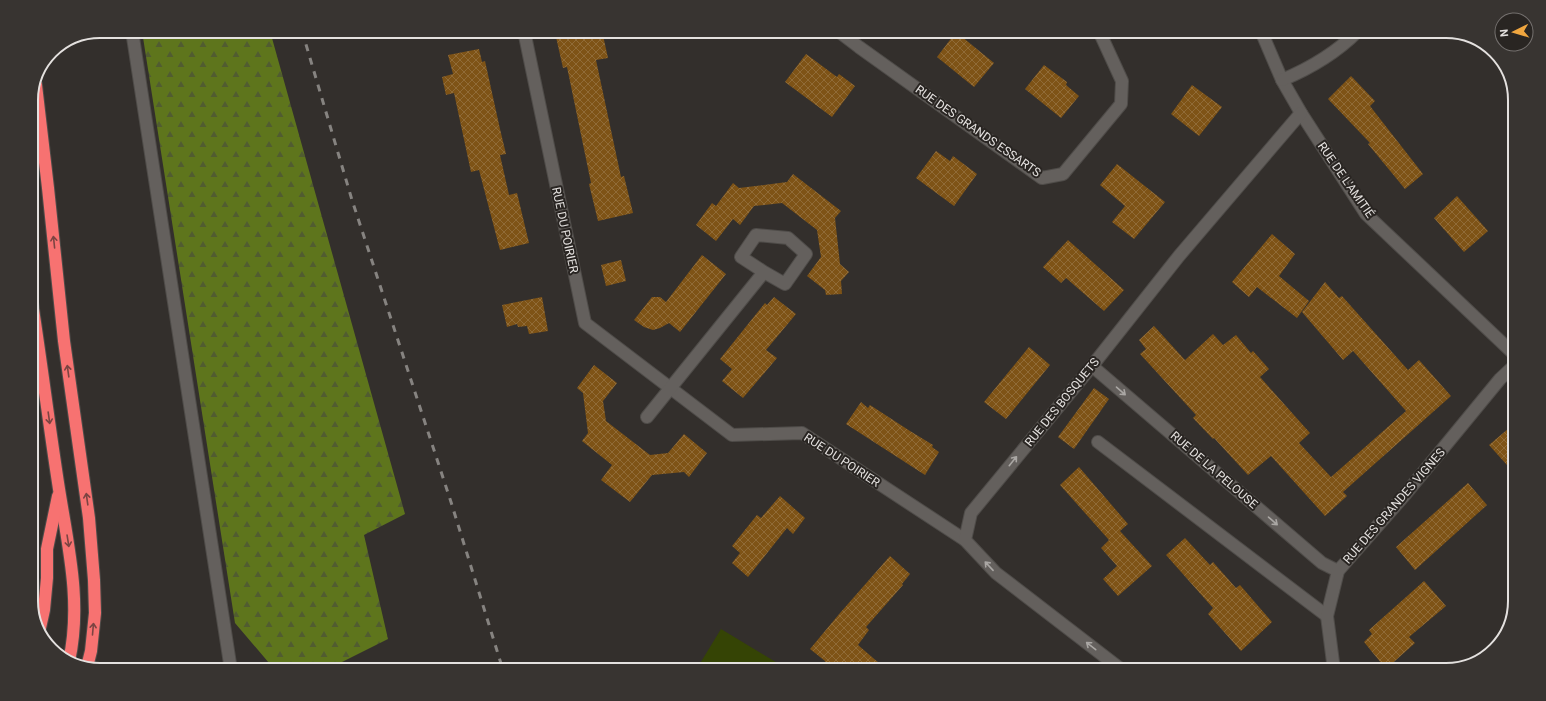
<svg xmlns="http://www.w3.org/2000/svg" width="1546" height="701" font-family="Roboto,sans-serif">
	<style>
		.forest { fill: url(#forest-firs) }
		.pitch { fill: #354405 }
		.building { fill: url(#building-cross-hatch) }
		.lines { fill: none; stroke-linecap: round; stroke-linejoin: round }
		.minor-casing { stroke: #4f4c49; stroke-width: 14 }
		.highway-casing { stroke: #4f4c49; stroke-width: 14 }
		.minor { stroke: #64605d; stroke-width: 12 }
		.highway { stroke: #f77271; stroke-width: 12 }
		.rail { stroke: #868380; stroke-width: 3; stroke-dasharray: 7 7; stroke-linecap: butt }
		.oneway { stroke: #7b4442 }
		.oneway2 { stroke: #aaa7a4 }
		.labels { text-anchor: middle; stroke-width: 4; stroke-linejoin: round; paint-order: stroke }
		.street-label { font-size: 12px; fill: #e4e1df; stroke: #292522 }
		.rim { fill: none; stroke: #e4e1df; stroke-width: 2 }
	</style>
	<defs>
		<pattern id="forest-firs" width="22" height="20" patternUnits="userSpaceOnUse"><rect width="22" height="20" fill="#5e751c"/><path d="M5 1l3.5 6h-7zM16 11l3.5 6h-7z" fill="#515c30"/></pattern>
		<pattern id="building-cross-hatch" width="8" height="8" patternUnits="userSpaceOnUse"><rect width="8" height="8" fill="#7e5316"/><path d="M0 0l8 8M0 8l8-8" fill="none" stroke="#906b37"/></pattern>
	</defs>
	<rect width="100%" height="100%" fill="#332f2c"/>
	<!-- forest -->
	<polygon class="forest" points="142,31 270,31 405,514 364,535 388,639 326,670 275,670 235,623"/>
	<!-- pitch -->
	<polygon class="pitch" points="721,629 789,670 696,670"/>
	<!-- building -->
	<g class="building">
		<polygon points="582,31 602,31 608,58 596,60 621,177 624,176 633,213 598,221 589,184 591,183 567,67 563,68 556,37"/>
		<polygon points="956,32 994,63 974,87 937,57"/>
		<polygon points="479,49 482,62 485,61 500,129 506,154 500,155 509,195 517,193 529,243 500,250 479,170 471,172 454,93 446,95 442,77 453,74 448,55"/>
		<polygon points="806,54 837,77 839,74 855,86 832,117 785,82"/>
		<polygon points="1044,65 1067,82 1066,85 1079,96 1061,118 1025,89"/>
		<polygon points="1351,76 1375,101 1370,106 1423,174 1405,189 1368,144 1370,143 1328,99"/>
		<polygon points="1192,85 1222,107 1199,136 1171,114"/>
		<polygon points="936,151 950,161 953,156 977,174 954,206 916,178"/>
		<polygon points="1117,164 1165,202 1134,239 1112,222 1125,206 1100,185"/>
		<polygon points="793,174 841,211 835,218 840,264 849,272 841,281 842,294 826,295 825,290 807,276 821,257 817,230 782,203 754,206 740,225 733,219 716,241 696,225 712,203 716,206 733,183 739,188 787,182"/>
		<polygon points="1457,196 1488,231 1464,252 1434,218"/>
		<polygon points="1272,234 1295,254 1279,276 1309,301 1297,318 1257,287 1249,297 1232,282"/>
		<polygon points="1068,240 1124,290 1104,311 1066,278 1061,283 1043,267"/>
		<polygon points="702,255 726,274 680,332 669,323 660,328 653,330 644,327 634,320 652,297 660,297 666,302"/>
		<polygon points="621,260 626,281 606,286 601,265"/>
		<polygon points="1325,282 1339,298 1342,296 1408,370 1419,360 1451,396 1343,492 1347,496 1325,516 1271,456 1248,475 1214,438 1213,439 1193,418 1196,415 1140,354 1146,349 1139,340 1154,326 1185,360 1213,334 1223,345 1236,335 1251,353 1253,351 1269,369 1260,377 1310,433 1299,443 1331,477 1406,411 1353,351 1343,360 1302,312"/>
		<polygon points="542,297 548,331 529,334 527,326 518,327 517,324 507,327 502,305"/>
		<polygon points="774,297 796,314 766,350 777,358 743,398 722,381 732,369 720,359 765,303 767,305"/>
		<polygon points="1029,347 1050,365 1006,419 984,402"/>
		<polygon points="594,365 617,383 603,401 606,421 615,428 650,455 668,453 684,434 707,453 689,477 684,472 652,475 630,502 601,480 612,465 582,441 588,433 583,393 577,388"/>
		<polygon points="1094,388 1109,399 1074,449 1058,437"/>
		<polygon points="861,402 868,408 870,405 910,431 933,445 932,447 939,452 925,475 846,424"/>
		<polygon points="1515,423 1515,474 1489,445"/>
		<polygon points="1079,467 1128,524 1120,531 1152,566 1118,596 1103,579 1117,566 1101,548 1109,540 1060,485"/>
		<polygon points="1468,483 1487,505 1415,570 1396,547"/>
		<polygon points="780,496 805,518 793,534 787,528 748,577 732,563 740,553 732,546 757,515 761,518"/>
		<polygon points="1185,538 1210,565 1213,562 1236,588 1240,585 1272,622 1241,651 1208,614 1213,608 1166,555"/>
		<polygon points="890,556 910,574 902,584 903,585 866,627 869,630 858,645 887,670 849,670 847,668 827,670 825,661 810,649 840,613"/>
		<polygon points="1424,581 1446,606 1409,637 1415,643 1386,669 1364,642 1372,634 1369,630"/>
	</g>
	<g class="lines">
		<defs>
			<g id="minor">
				<polyline points="132,31 231,670"/>
				<polyline points="524,31 585,323 732,435 802,433 965,540"/>
				<polyline points="838,31 859,47 1042,178 1063,174 1121,104 1122,81 1099,31"/>
				<polyline points="1261,31 1282,80 1301,113 1366,214 1515,355"/>
				<path d="M1282 80C1311 68 1336 53 1358 31"/>
				<polyline points="1092,366 1322,563 1338,571"/>
				<polyline points="647,417 764,272 785,284 806,254 788,238 756,235 741,257 764,272"/>
				<polyline points="1098,442 1327,616"/>
				<polyline points="1122,670 996,573 965,540 971,513 1092,366 1179,256 1301,113"/>
				<polyline points="1334,670 1327,616 1338,571 1403,497 1500,379 1515,365"/>
			</g>
			<g id="highway">
				<polyline points="36,85 48,188 64,341 89,518 94,580 95,613 91,651 87,667"/>
				<path d="M31 296C41 360 49 425 59 489 68 546 82 603 69 661"/>
				<polyline points="40,628 44,610 47,578 47,549 58,496"/>
			</g>
		</defs>
		<!-- minor casing -->
		<use href="#minor" class="minor-casing"/>
		<!-- highway casing -->
		<use href="#highway" class="highway-casing"/>
		<!-- minor -->
		<use href="#minor" class="minor"/>
		<!-- highway -->
		<use href="#highway" class="highway"/>
		<!-- rail -->
		<polyline class="rail" points="302,31 352,200 451,502 503,670"/>
	</g>
	<!-- one-way arrows -->
	<defs><path id="oneway-shaft" d="M-6 0H5M1.5-3L5.5 0L1.5 3" fill="none" stroke-width="1.6" stroke-linecap="round" stroke-linejoin="round"/></defs>
	<g class="oneway">
		<use href="#oneway-shaft" transform="translate(54 242) rotate(-96)"/>
		<use href="#oneway-shaft" transform="translate(68 371) rotate(-98)"/>
		<use href="#oneway-shaft" transform="translate(49 418) rotate(82)"/>
		<use href="#oneway-shaft" transform="translate(87 499) rotate(-98)"/>
		<use href="#oneway-shaft" transform="translate(68 541) rotate(81)"/>
		<use href="#oneway-shaft" transform="translate(93 629) rotate(-85)"/>
	</g>
	<g class="oneway2">
		<use href="#oneway-shaft" transform="translate(1121 391) rotate(41)"/>
		<use href="#oneway-shaft" transform="translate(1013 461) rotate(-51)"/>
		<use href="#oneway-shaft" transform="translate(1273 521) rotate(41)"/>
		<use href="#oneway-shaft" transform="translate(989 566) rotate(-133)"/>
		<use href="#oneway-shaft" transform="translate(1091 646) rotate(-142)"/>
	</g>
	<g class="labels">
		<!-- street labels -->
		<g class="street-label">
			<text transform="translate(978 131) rotate(35)" y="4">RUE DES GRANDS ESSARTS</text>
			<text transform="translate(1346 180) rotate(55)" y="4">RUE DE L'AMITIÉ</text>
			<text transform="translate(565 230) rotate(78)" y="4">RUE DU POIRIER</text>
			<text transform="translate(1062 402) rotate(-51)" y="4">RUE DES BOSQUETS</text>
			<text transform="translate(842 460) rotate(33)" y="4">RUE DU POIRIER</text>
			<text transform="translate(1214 470) rotate(41)" y="4">RUE DE LA PELOUSE</text>
			<text transform="translate(1394 506) rotate(-49)" y="4">RUE DES GRANDES VIGNES</text>
		</g>
	</g>
	<!-- crop -->
	<path d="M0 0H1546V701H0ZM100 38H1446A62 62 0 0 1 1508 100V601A62 62 0 0 1 1446 663H100A62 62 0 0 1 38 601V100A62 62 0 0 1 100 38Z" fill="#383431" fill-rule="evenodd"/>
	<path class="rim" d="M100 38H1446A62 62 0 0 1 1508 100V601A62 62 0 0 1 1446 663H100A62 62 0 0 1 38 601V100A62 62 0 0 1 100 38Z"/>
	<!-- north arrow -->
	<g transform="translate(1514 32) rotate(265)"><circle r="19" fill="#292522" stroke="#74706e"/>
	<path d="M0-3L7 15L0 10L-7 15Z" fill="#f0a63f"/>
	<text y="-6" font-size="11" font-weight="bold" text-anchor="middle" fill="#e4e1df">N</text>
	</g>
</svg>
